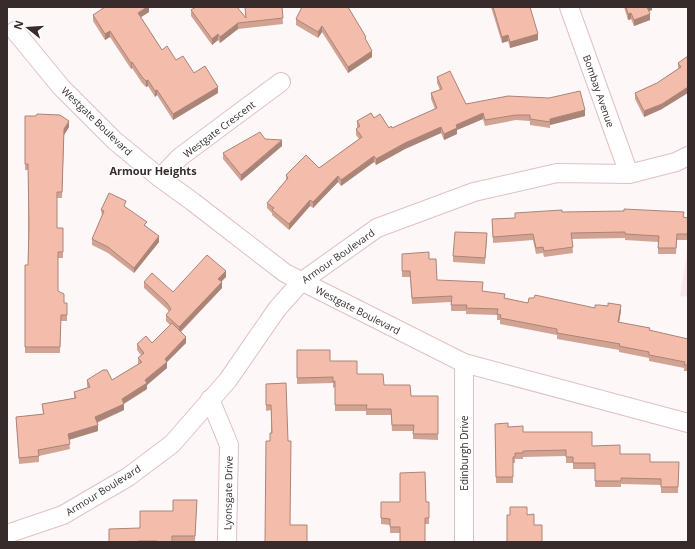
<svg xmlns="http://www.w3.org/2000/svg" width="695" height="549" font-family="'Open Sans',sans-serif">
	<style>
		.built { fill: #f9e8eb }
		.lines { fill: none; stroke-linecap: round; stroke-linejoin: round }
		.minor-casing { stroke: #e0c0c5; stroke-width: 20 }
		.minor { stroke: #fff; stroke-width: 18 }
		.wall { fill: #d2a393 }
		.shaded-wall { fill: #ab8478 }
		.building { fill: #f4bdab; stroke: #ab8478 }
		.labels { text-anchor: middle; stroke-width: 3; stroke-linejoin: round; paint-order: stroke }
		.street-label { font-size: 10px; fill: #372b2c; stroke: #fff }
		.neighbourhood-label { font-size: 11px; font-weight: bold; fill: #372b2c; stroke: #fff }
	</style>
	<rect width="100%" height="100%" fill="#fef7f8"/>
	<!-- built -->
	<polygon class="built" points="688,245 688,297 680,296"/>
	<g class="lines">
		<defs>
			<g id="minor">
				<polyline points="569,7 629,174"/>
				<polyline points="15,31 61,87 115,141 160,178 193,202 285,273 464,363 688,423"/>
				<polyline points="160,178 180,157 281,82"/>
				<polyline points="464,363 464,542"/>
				<polyline points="210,399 229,445 227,542"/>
				<polyline points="7,534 63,515 128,477 172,444 228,380 277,309 301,282 377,228 474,192 557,173 629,174 676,162 688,156"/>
			</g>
		</defs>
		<!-- minor casing -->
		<use href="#minor" class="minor-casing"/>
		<!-- minor -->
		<use href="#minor" class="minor"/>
	</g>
	<!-- wall -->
	<g class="wall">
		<polygon points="149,7 149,12 141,17 162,50 194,73 218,93 173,120 157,95 155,97 148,86 146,87 142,83 132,68 131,69 110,37 105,40 93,21 93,15"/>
		<polygon points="282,7 283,24 238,29 220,43 218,40 212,45 191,16 191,10 246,18"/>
		<polygon points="302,7 366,41 372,57 348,73 322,32 318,38 296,25 296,19"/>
		<polygon points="491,7 530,7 538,40 510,48 508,41 502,43"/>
		<polygon points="624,7 652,7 652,10 649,11 650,20 634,26 631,19 628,20"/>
		<polygon points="688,56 662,109 644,117 635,99 635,93 657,83 678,69 678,63"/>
		<polygon points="437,77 466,104 585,116 550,125 550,128 530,125 530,121 516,120 485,126 483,119 457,130 457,134 444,140 441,133 405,149 376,165 374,162 341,186 338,182 313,208 310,206 289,230 272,215 272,213 267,208 267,203 286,180 286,175 319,168 359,139 356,135 356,129 357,128 357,121 374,118 389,128 392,128 435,109 431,99 431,93 440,90 437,83"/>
		<polygon points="25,116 36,116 69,127 64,135 62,198 57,198 57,228 63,228 63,258 58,258 58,291 64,303 67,303 67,321 61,321 60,353 25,353 25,265 28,265 28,170 25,170"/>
		<polygon points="265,139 282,146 241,181 223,159 223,153"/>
		<polygon points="126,207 147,227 159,242 134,273 108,253 92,245 92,239 102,216 101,210"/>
		<polygon points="562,212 688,218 688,240 677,240 676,254 658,254 658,242 625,240 625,238 572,239 573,253 544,257 543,253 536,254 533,240 493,243 492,219 515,218"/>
		<polygon points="487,239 485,264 453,262 453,256"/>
		<polygon points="429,259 437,280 483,291 505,298 528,303 595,308 621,311 619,322 650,331 688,339 688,371 684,371 684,368 649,361 649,358 619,352 619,350 557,339 557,335 500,324 500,320 497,320 497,315 466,314 466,311 451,311 451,302 412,304 410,277 402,277 402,260"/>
		<polygon points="226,277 221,281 222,288 181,332 186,343 167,362 167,368 147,385 147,389 124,404 124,410 97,423 98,431 69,440 70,449 39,456 39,462 19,464 16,417 43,414 42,404 74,398 74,392 88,388 87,386 87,380 112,380 138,364 138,358 141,355 137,350 137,344 152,343 170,325 166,321 166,315 169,312 167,309 144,288 144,282 173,292"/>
		<polygon points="297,350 330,361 357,374 411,396 438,396 438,440 413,439 413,431 392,431 391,415 366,415 366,411 335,411 335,387 333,388 333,383 297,384"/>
		<polygon points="286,383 265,542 270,441 271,433 271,410 266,411 266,384"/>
		<polygon points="495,424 508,427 523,432 592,446 650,462 679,462 678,493 661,493 661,485 621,484 621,487 595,487 595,469 573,469 573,463 566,463 566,456 523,457 523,459 515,459 515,463 513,463 513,483 496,483"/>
		<polygon points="197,500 195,542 109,542 140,528 173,511"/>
		<polygon points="381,502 429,502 429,524 425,524 400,533 390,533 390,525 381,524"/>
	</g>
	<!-- shaded-wall -->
	<g class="shaded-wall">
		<polygon points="147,7 149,7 149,12 138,19 138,13"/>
		<polygon points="647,7 652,7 652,10 647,12"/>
		<polygon points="631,13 631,19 628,20 628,14"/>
		<polygon points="650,14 650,20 634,26 634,20"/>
		<polygon points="238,23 238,29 220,43 220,37"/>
		<polygon points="322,26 322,32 318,38 318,32"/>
		<polygon points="110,31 110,37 105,40 105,34"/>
		<polygon points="218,34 218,40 212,45 212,39"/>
		<polygon points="538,34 538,40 510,48 510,42"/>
		<polygon points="508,35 508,41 502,43 502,37"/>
		<polygon points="372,51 372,57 348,73 348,67"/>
		<polygon points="132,62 132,68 131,69 131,63"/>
		<polygon points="148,80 148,86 146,87 146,81"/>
		<polygon points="218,87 218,93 173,120 173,114"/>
		<polygon points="688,87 688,93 662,109 644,117 644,111"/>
		<polygon points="157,90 157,95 155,97 155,91"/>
		<polygon points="585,110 585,116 550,125 550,128 550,119"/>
		<polygon points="483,113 483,119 457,130 457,134 444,140 444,134 456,125"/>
		<polygon points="69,121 69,127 64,135 62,198 64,129"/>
		<polygon points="441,127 441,133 405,149 376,165 376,159 405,143"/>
		<polygon points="282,140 282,146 241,181 241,175"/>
		<polygon points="374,156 374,162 341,186 341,180"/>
		<polygon points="338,176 338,182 313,208 313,202"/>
		<polygon points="310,200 310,206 289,230 289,224"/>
		<polygon points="159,236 159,242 134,273 134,268"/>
		<polygon points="226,271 226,277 218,285 218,279"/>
		<polygon points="222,282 222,288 179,333 179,327"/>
		<polygon points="621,305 621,311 618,328 618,322"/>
		<polygon points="186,337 186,343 167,362 167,368 147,385 147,389 123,404 124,404 124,410 95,423 95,417 122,399 145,380"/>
		<polygon points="98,425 98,431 68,440 68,434"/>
	</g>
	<!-- building -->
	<g class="building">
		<polygon points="105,7 147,7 138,13 162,50 167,46 176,60 183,56 194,73 205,66 218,87 173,114 157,90 155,91 148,80 146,81 142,77 132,62 131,63 110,31 105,34 93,15"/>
		<polygon points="196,7 237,7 246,18 245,7 282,7 283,18 238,23 220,37 218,34 212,39 191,10"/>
		<polygon points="302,7 348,7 366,37 365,38 372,51 348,67 322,26 318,32 296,19"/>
		<polygon points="493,7 530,7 538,34 510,42 508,35 502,37"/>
		<polygon points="626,7 647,7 650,14 634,20 631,13 628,14"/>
		<polygon points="688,56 688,87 662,104 644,111 635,93 657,83 681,67 678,63"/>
		<polygon points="450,71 466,104 508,96 549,98 580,91 585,110 550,119 550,122 530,119 530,115 516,115 485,120 483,113 456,125 457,128 444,134 441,127 405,143 376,159 374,156 341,180 338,176 313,202 310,200 289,224 272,210 274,208 267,203 288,178 286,175 306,155 319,168 362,137 356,129 360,126 357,121 371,113 374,118 380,114 389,128 391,126 392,128 437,108 431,93 442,89 437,77"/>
		<polygon points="37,114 60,115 69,121 64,129 62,192 57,192 57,228 63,228 63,252 58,252 58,291 64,294 64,303 67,303 67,315 61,315 60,347 25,347 25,265 28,265 29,226 28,164 25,164 25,116 36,116"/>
		<polygon points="260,132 265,139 282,140 241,175 223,153"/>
		<polygon points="109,193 126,201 124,206 147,222 144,225 159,236 134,268 108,247 92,239 104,211 101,210"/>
		<polygon points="624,209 684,212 683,217 688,218 688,234 677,234 676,248 658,248 659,236 625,234 625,232 571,233 573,247 544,251 543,247 536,248 533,234 493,237 492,219 515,218 515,213 562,210 562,212 624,211"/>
		<polygon points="455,232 487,233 485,258 453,256"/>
		<polygon points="429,252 429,259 436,259 437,280 483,282 482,291 505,294 504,298 528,303 529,298 534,298 535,295 595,308 595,305 599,305 608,306 608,303 621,305 618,322 650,328 649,330 688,339 688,365 684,365 685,362 649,355 649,352 619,346 620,344 557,333 557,329 500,318 501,315 497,314 498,309 466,308 467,305 451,305 452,296 412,298 410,271 402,271 402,254"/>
		<polygon points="207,255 226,271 218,279 222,282 179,327 166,315 171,309 167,303 144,282 152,273 173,292"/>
		<polygon points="172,323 186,337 165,359 167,362 145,380 147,383 122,399 124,404 95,417 98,425 68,434 70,444 38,450 39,456 19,458 16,417 44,414 42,404 76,398 74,392 90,387 87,380 103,370 107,370 112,380 142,362 138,358 144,353 137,344 146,336 152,343"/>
		<polygon points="297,350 330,350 330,361 357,361 357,374 383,374 384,385 410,385 411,396 438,396 438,434 413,434 414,425 392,425 391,409 366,409 367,405 335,405 335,381 333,382 333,377 297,378"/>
		<polygon points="286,383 288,441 291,441 290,525 307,525 307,542 265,542 266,441 270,441 270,433 272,433 271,405 266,405 266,384"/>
		<polygon points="508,423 508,427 523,426 523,432 592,432 592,446 620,445 620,454 650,454 650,462 679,462 678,487 661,487 661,479 621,478 621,481 595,481 595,463 573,463 573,457 566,457 566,450 523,451 523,453 515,453 515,457 513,457 513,477 496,477 495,424"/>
		<polygon points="425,472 426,502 429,502 429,518 425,518 425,542 400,542 400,527 390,527 390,519 381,518 381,502 400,502 400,473"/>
		<polygon points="173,500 197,500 195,536 172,536 172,542 158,542 157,541 138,541 138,542 109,542 109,529 140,528 140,511 173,511"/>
		<polygon points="510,507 527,507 527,515 534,514 534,525 542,525 542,542 507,542 507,515 510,515"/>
	</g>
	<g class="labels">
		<!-- street labels -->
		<g class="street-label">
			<text transform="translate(599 91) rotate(71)" y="4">Bombay Avenue</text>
			<text transform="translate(97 121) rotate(44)" y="4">Westgate Boulevard</text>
			<text transform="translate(219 129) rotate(-37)" y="4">Westgate Crescent</text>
			<text transform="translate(338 256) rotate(-35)" y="4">Armour Boulevard</text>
			<text transform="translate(358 310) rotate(27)" y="4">Westgate Boulevard</text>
			<text transform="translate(464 453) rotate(-90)" y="4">Edinburgh Drive</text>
			<text transform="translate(103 490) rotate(-32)" y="4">Armour Boulevard</text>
			<text transform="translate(228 493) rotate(-89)" y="4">Lyonsgate Drive</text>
		</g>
		<!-- neighbourhood labels -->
		<g class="neighbourhood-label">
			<text x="153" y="175">Armour Heights</text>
		</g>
	</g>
	<!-- border -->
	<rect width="695" height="549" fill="none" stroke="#372b2c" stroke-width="16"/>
	<!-- north arrow -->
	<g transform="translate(28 28) rotate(287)" stroke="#ffffff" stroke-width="3" paint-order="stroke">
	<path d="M0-3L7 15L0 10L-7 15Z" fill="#372b2c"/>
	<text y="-6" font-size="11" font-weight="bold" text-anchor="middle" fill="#372b2c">N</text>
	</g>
</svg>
